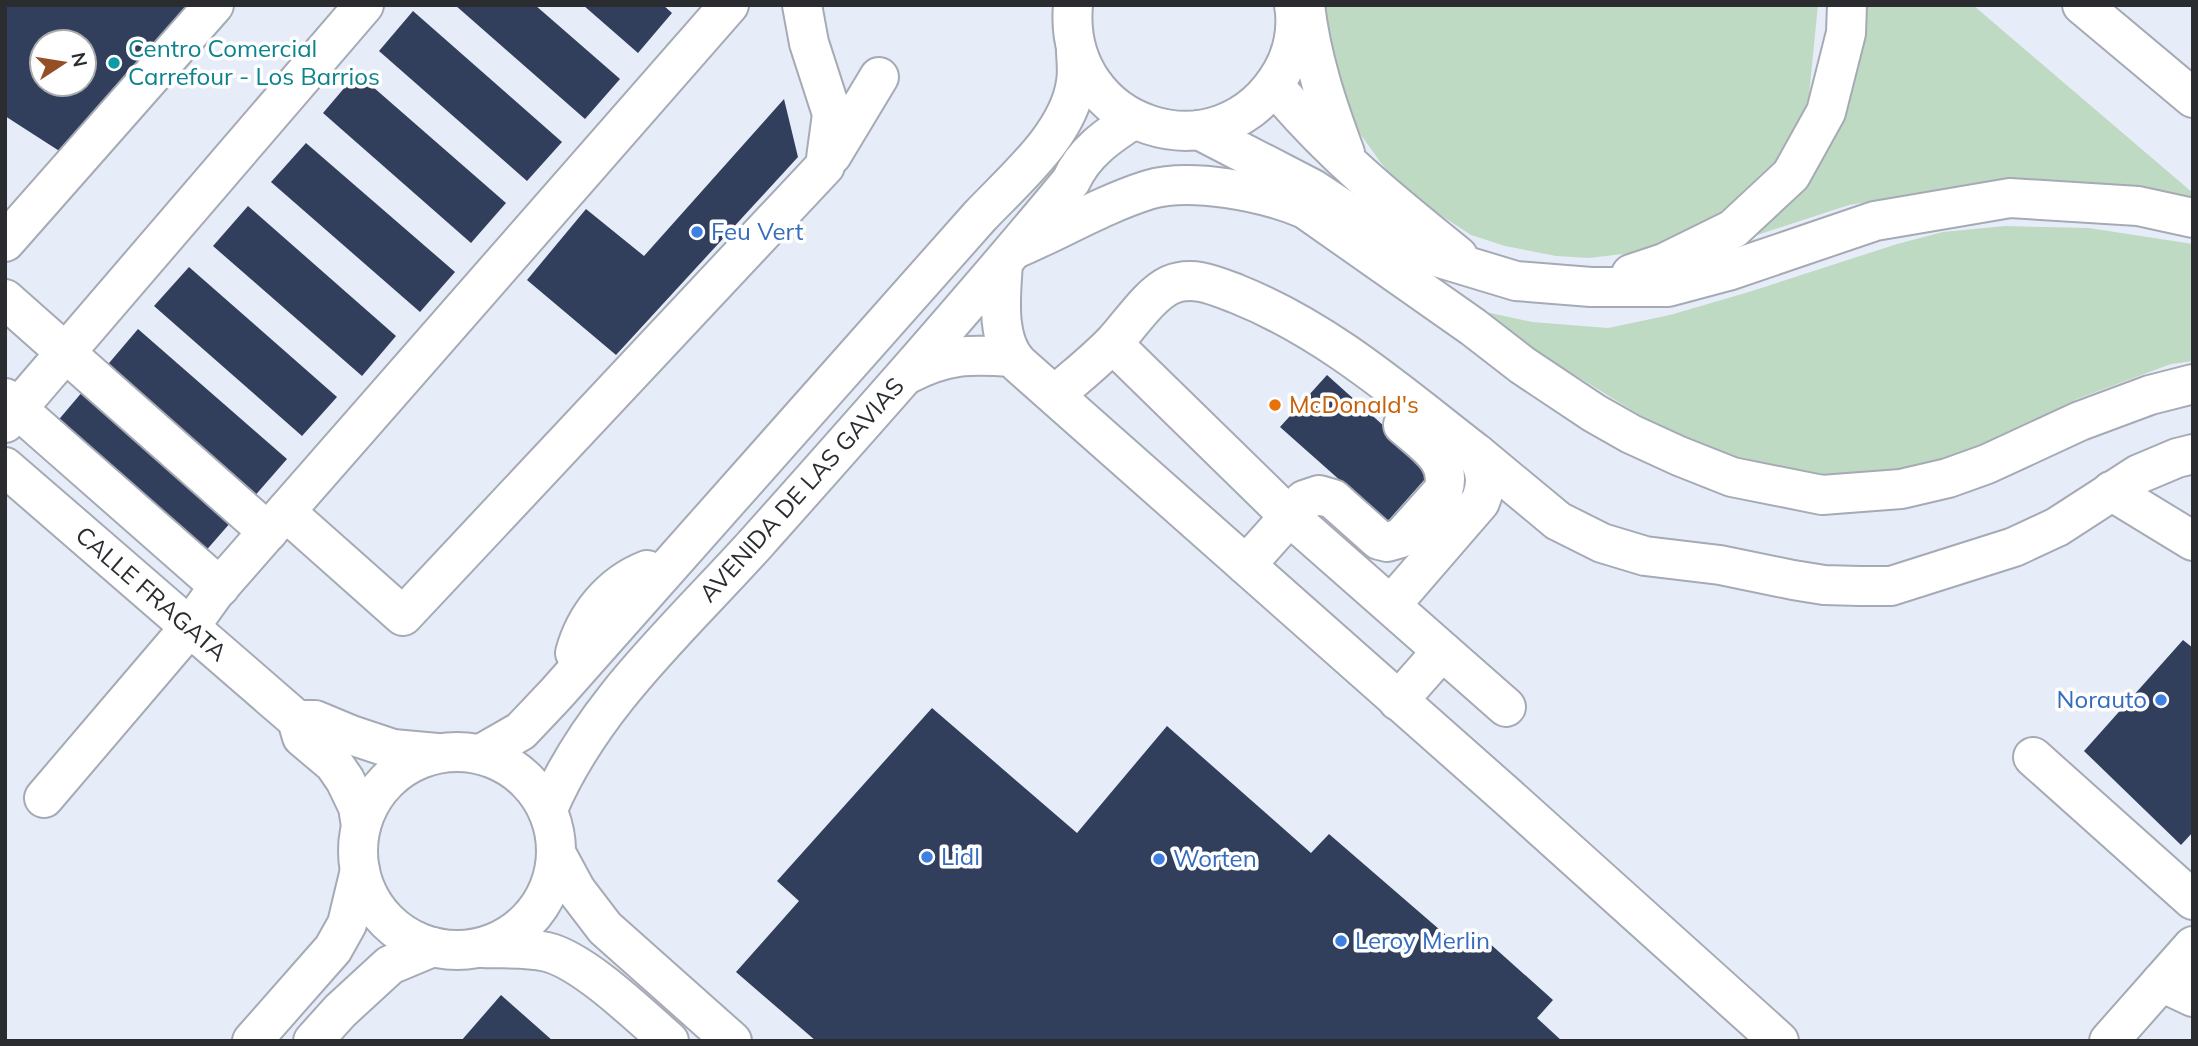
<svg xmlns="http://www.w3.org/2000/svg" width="2198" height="1046" font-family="Mulish,sans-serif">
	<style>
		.green { fill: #bedac3 }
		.building { fill: #313f5d; fill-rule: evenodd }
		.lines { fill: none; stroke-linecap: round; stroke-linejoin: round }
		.minor-casing { stroke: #a5aab5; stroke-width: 42 }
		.highway-casing { stroke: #a5aab5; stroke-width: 42 }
		.minor { stroke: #fff; stroke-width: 38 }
		.highway { stroke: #fff; stroke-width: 38 }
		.culture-dot { fill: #0f9aa8; stroke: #fff; stroke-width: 2.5 }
		.shop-dot { fill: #3f7fe0; stroke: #fff; stroke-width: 2.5 }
		.food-dot { fill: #e8710a; stroke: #fff; stroke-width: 2.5 }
		.labels { text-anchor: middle; stroke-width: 7; stroke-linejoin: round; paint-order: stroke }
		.culture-label { font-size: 24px; fill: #0d838f; stroke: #fff; text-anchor: start }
		.shop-label { font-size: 24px; fill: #366cbe; stroke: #fff; text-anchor: start }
		.food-label { font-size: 24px; fill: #c56008; stroke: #fff; text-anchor: start }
		.street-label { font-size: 24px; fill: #2a2c30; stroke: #fff }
	</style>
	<rect width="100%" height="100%" fill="#e7edf8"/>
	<!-- green -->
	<g class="green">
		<polygon points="1325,5 1818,5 1809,95 1798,129 1782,163 1710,225 1668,244 1631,253 1589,258 1556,256 1505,246 1471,235 1404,191 1381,163 1361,135 1344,100 1325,26"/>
		<polygon points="1863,5 1973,5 2193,193 2193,197 2127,186 2053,180 1959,186 1849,205 1748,238"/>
		<polygon points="2005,226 2089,228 2193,244 2193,361 2171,364 2077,399 2029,426 1982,448 1910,470 1865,476 1819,476 1738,462 1682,437 1638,414 1520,341 1475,304 1486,312 1532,322 1608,328 1670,315 1752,291 1897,244 1943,232"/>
	</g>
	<!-- building -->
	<g class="building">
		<path d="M5 5H196L64 154 5 116ZM42 42H84V84H42Z"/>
		<polygon points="455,5 535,5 620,79 585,119"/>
		<polygon points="583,5 663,5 672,13 638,53"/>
		<polygon points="413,11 562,142 527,181 379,51"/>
		<polygon points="357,73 506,203 471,243 323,113"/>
		<polygon points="784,99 798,157 616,355 527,280 586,209 644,256"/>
		<polygon points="306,143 455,272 420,312 271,182"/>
		<polygon points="248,206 396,336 362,376 213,246"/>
		<polygon points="189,267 337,397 302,436 154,306"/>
		<polygon points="138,329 287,459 252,499 104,369"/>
		<polygon points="1327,375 1433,470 1387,522 1280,427"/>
		<polygon points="89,384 238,514 203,554 55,424"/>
		<polygon points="2183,640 2193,648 2193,832 2181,845 2084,751"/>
		<polygon points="932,708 1077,833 1167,726 1311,853 1329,834 1462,949 1478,933 1553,1000 1537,1018 1562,1041 816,1041 736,972 799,901 777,881"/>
		<polygon points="501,995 553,1041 461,1041"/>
	</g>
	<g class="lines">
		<defs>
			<g id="minor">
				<path d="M1073 5C1062 128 1220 180 1282 72 1293 53 1298 28 1294 5"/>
				<polyline points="832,155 879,77"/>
				<polyline points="5,242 214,5"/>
				<path d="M1015 249C1060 230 1101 205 1148 190 1190 177 1265 192 1305 209L1473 327 1522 365 1594 413 1631 434 1679 456 1732 477 1822 495 1901 489 1948 478 1987 464 2080 421 2150 395 2193 384"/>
				<path d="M1003 263C1001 294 995 340 1019 364L1508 797 1779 1041"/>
				<polyline points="5,299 268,532"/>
				<polyline points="1113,344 1289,516 1506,707"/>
				<path d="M908 374C946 354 970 354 1012 357"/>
				<path d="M1055 395C1074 378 1096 361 1114 342 1130 325 1149 295 1170 285 1193 275 1216 286 1237 294 1327 330 1400 394 1476 453 1486 470 1488 483 1480 502L1391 605"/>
				<polyline points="5,398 220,587"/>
				<polyline points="5,423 364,5"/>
				<polyline points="1476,453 1558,521 1602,543 1645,556 1720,565 1793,580 1824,585 1860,586 1891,586 2014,547 2057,527 2139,474 2177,458 2193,454"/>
				<polyline points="5,467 297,720 302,737 334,764 345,780 358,807 361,826"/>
				<polyline points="2111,491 2193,541"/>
				<polyline points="287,510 295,520 403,616 825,166 832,114 809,43 802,5"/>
				<path d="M1246 565 1304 500 1319 495 1333 499 1379 540 1387 542 1401 538 1443 491C1453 460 1424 444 1403 425"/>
				<path d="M575 653C585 616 611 584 647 570"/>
				<polyline points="1398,701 1442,651"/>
				<polyline points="297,720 315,720 351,735 393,749 437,753"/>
				<circle cx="457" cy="851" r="99"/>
				<path d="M481 754 521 731 556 694 980 216C1015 179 1069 134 1076 82 1078 71 1076 59 1076 49"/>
				<polyline points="2033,757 2193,900"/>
				<polyline points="44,798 189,628 214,593 729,5"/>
				<path d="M548 809C593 703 683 625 759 540 864 422 970 303 1071 181 1084 152 1108 136 1134 119"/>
				<polyline points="556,853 576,890 605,928 732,1041"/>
				<path d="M483 948C504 949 527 947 547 952 584 961 639 1015 669 1041"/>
				<polyline points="2161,982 2193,997"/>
				<polyline points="252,1041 333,949 347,924 360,870"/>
				<polyline points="313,1041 340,1011 390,965 433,947"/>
				<polyline points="2109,1041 2193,946"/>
			</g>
			<g id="highway">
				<path d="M1305 5C1311 57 1327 105 1345 153"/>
				<polyline points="2082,5 2193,98"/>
				<path d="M1274 85C1328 151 1392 203 1458 256"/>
				<polyline points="1199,130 1313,189 1388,239 1410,249 1516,281 1591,287 1668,287 1728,271 1875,221 2010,198 2138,206 2193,218"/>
				<polyline points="1631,274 1664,263 1733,229 1791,175 1826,112 1846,33 1847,5"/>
			</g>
		</defs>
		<!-- minor casing -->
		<use href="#minor" class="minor-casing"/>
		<!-- highway casing -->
		<use href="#highway" class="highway-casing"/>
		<!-- minor -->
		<use href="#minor" class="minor"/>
		<!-- highway -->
		<use href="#highway" class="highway"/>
	</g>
	<!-- markers -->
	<circle class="culture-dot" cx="114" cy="63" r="7"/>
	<g class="shop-dot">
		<circle cx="697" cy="232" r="7"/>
		<circle cx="2161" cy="700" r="7"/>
		<circle cx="927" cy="857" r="7"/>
		<circle cx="1159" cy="859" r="7"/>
		<circle cx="1341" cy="941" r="7"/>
	</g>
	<circle class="food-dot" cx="1275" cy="405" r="7"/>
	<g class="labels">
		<!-- culture labels -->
		<g class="culture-label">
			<text x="128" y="57">Centro Comercial<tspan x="128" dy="28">Carrefour - Los Barrios</tspan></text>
		</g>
		<!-- shop labels -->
		<g class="shop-label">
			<text x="711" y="240">Feu Vert</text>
			<text x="2147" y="708" text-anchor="end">Norauto</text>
			<text x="941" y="865">Lidl</text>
			<text x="1173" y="867">Worten</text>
			<text x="1355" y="949">Leroy Merlin</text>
		</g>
		<!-- food labels -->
		<g class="food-label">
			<text x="1289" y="413">McDonald's</text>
		</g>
		<!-- street labels -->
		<g class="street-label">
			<text transform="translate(802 490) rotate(-48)" y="8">AVENIDA DE LAS GAVIAS</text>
			<text transform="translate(151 594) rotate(41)" y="8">CALLE FRAGATA</text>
		</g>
	</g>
	<!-- border -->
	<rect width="2198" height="1046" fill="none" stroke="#2a2c30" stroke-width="14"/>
	<!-- north arrow -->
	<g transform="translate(63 63) rotate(78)"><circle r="33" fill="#ffffff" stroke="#aaabac" stroke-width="2"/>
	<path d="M0-5L12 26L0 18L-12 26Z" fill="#945024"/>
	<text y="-10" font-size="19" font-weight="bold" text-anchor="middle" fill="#2a2c30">N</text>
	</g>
</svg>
